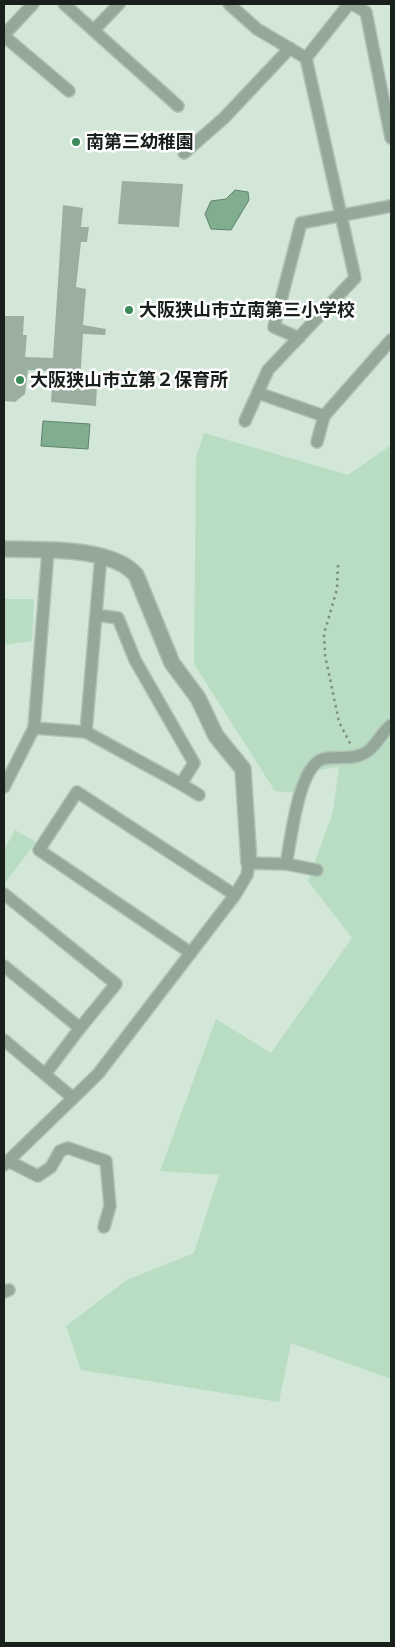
<svg xmlns="http://www.w3.org/2000/svg" width="395" height="1647" font-family="Spectral,'Noto Sans JP',serif">
	<style>
		.green { fill: #b8ddc2 }
		.water { fill: #80ae8e; stroke: #61836c }
		.building { fill: #9bafa1 }
		.lines { fill: none; stroke-linecap: round; stroke-linejoin: round }
		.minor-casing { stroke: #b1c3b6; stroke-width: 14 }
		.tertiary-casing { stroke: #b1c3b6; stroke-width: 18 }
		.path { stroke: #7f8e83; stroke-width: 2.5; stroke-dasharray: 2.5 4; stroke-linecap: butt }
		.minor { stroke: #94a899; stroke-width: 11 }
		.tertiary { stroke: #94a899; stroke-width: 15 }
		.poi-dot { fill: #3b8a5a; stroke: #fff; stroke-width: 2 }
		.labels { text-anchor: middle; stroke-width: 5; stroke-linejoin: round; paint-order: stroke }
		.poi-label { font-size: 18px; font-weight: bold; fill: #19201b; stroke: #fff; text-anchor: start }
	</style>
	<rect width="100%" height="100%" fill="#d2e7d8"/>
	<!-- green -->
	<g class="green">
		<polygon points="204,433 348,475 391,445 391,1379 291,1343 279,1402 81,1370 66,1326 127,1280 194,1253 219,1175 160,1171 216,1019 271,1053 352,938 308,881 333,812 339,767 318,770 299,793 275,791 194,664 196,458"/>
		<polygon points="4,599 34,599 32,641 4,645"/>
		<polygon points="15,830 36,842 4,884 4,850"/>
	</g>
	<!-- water -->
	<g class="water">
		<polygon points="235,190 248,192 249,200 231,230 211,229 205,214 211,201 226,199"/>
		<polygon points="43,421 90,424 88,449 41,446"/>
	</g>
	<!-- building -->
	<g class="building">
		<polygon points="122,181 183,184 179,227 118,224"/>
		<polygon points="63,205 83,208 81,227 89,227 87,242 81,242 76,287 86,289 83,325 106,329 105,335 83,334 80,383 97,385 96,406 51,402 53,371 28,370 25,394 15,402 4,401 4,316 24,316 23,335 27,335 25,357 53,358"/>
	</g>
	<g class="lines">
		<defs>
			<g id="minor">
				<polyline points="64,4 178,106"/>
				<polyline points="229,4 257,29 306,58 355,278 268,370 245,421"/>
				<polyline points="352,4 366,12 391,138"/>
				<polyline points="94,30 119,4"/>
				<polyline points="4,35 33,4"/>
				<polyline points="4,36 69,91"/>
				<polyline points="306,58 349,4"/>
				<polyline points="184,153 224,118 290,48"/>
				<polyline points="299,338 274,327 301,223 391,206"/>
				<polyline points="258,393 324,416"/>
				<polyline points="317,442 324,416 391,340"/>
				<polyline points="96,615 118,618 135,660 194,763 181,784 86,732 101,555"/>
				<polyline points="34,728 86,732"/>
				<polyline points="181,784 199,795"/>
				<polyline points="4,787 34,728 48,551"/>
				<path d="M286 864C291 841 298 766 323 759 336 755 351 761 365 753 376 747 381 733 391 725"/>
				<polyline points="4,894 116,984 80,1028"/>
				<polyline points="191,953 39,850 77,792 235,895"/>
				<polyline points="4,966 80,1028 46,1073"/>
				<polyline points="4,1040 73,1098"/>
				<polyline points="8,1161 38,1176 51,1167 60,1151 68,1148 106,1161 110,1206 104,1227"/>
				<polyline points="4,1165 98,1074 235,895 247,875 249,863 286,864 317,870"/>
				<polyline points="4,1292 9,1290"/>
			</g>
			<path id="tertiary" d="M4 549C39 550 112 546 136 575L172 663 198 698 216 736 243 769 249 863"/>
		</defs>
		<!-- minor casing -->
		<use href="#minor" class="minor-casing"/>
		<!-- tertiary casing -->
		<use href="#tertiary" class="tertiary-casing"/>
		<!-- path -->
		<polyline class="path" points="338,565 337,589 324,634 325,655 339,722 351,745"/>
		<!-- minor -->
		<use href="#minor" class="minor"/>
		<!-- tertiary -->
		<use href="#tertiary" class="tertiary"/>
	</g>
	<!-- markers -->
	<g class="poi-dot">
		<circle cx="76" cy="142" r="5"/>
		<circle cx="129" cy="310" r="5"/>
		<circle cx="20" cy="380" r="5"/>
	</g>
	<g class="labels">
		<!-- poi labels -->
		<g class="poi-label">
			<text x="86" y="148">南第三幼稚園</text>
			<text x="139" y="316">大阪狭山市立南第三小学校</text>
			<text x="30" y="386">大阪狭山市立第２保育所</text>
		</g>
	</g>
	<!-- border -->
	<rect width="395" height="1647" fill="none" stroke="#19201b" stroke-width="10"/>
</svg>
